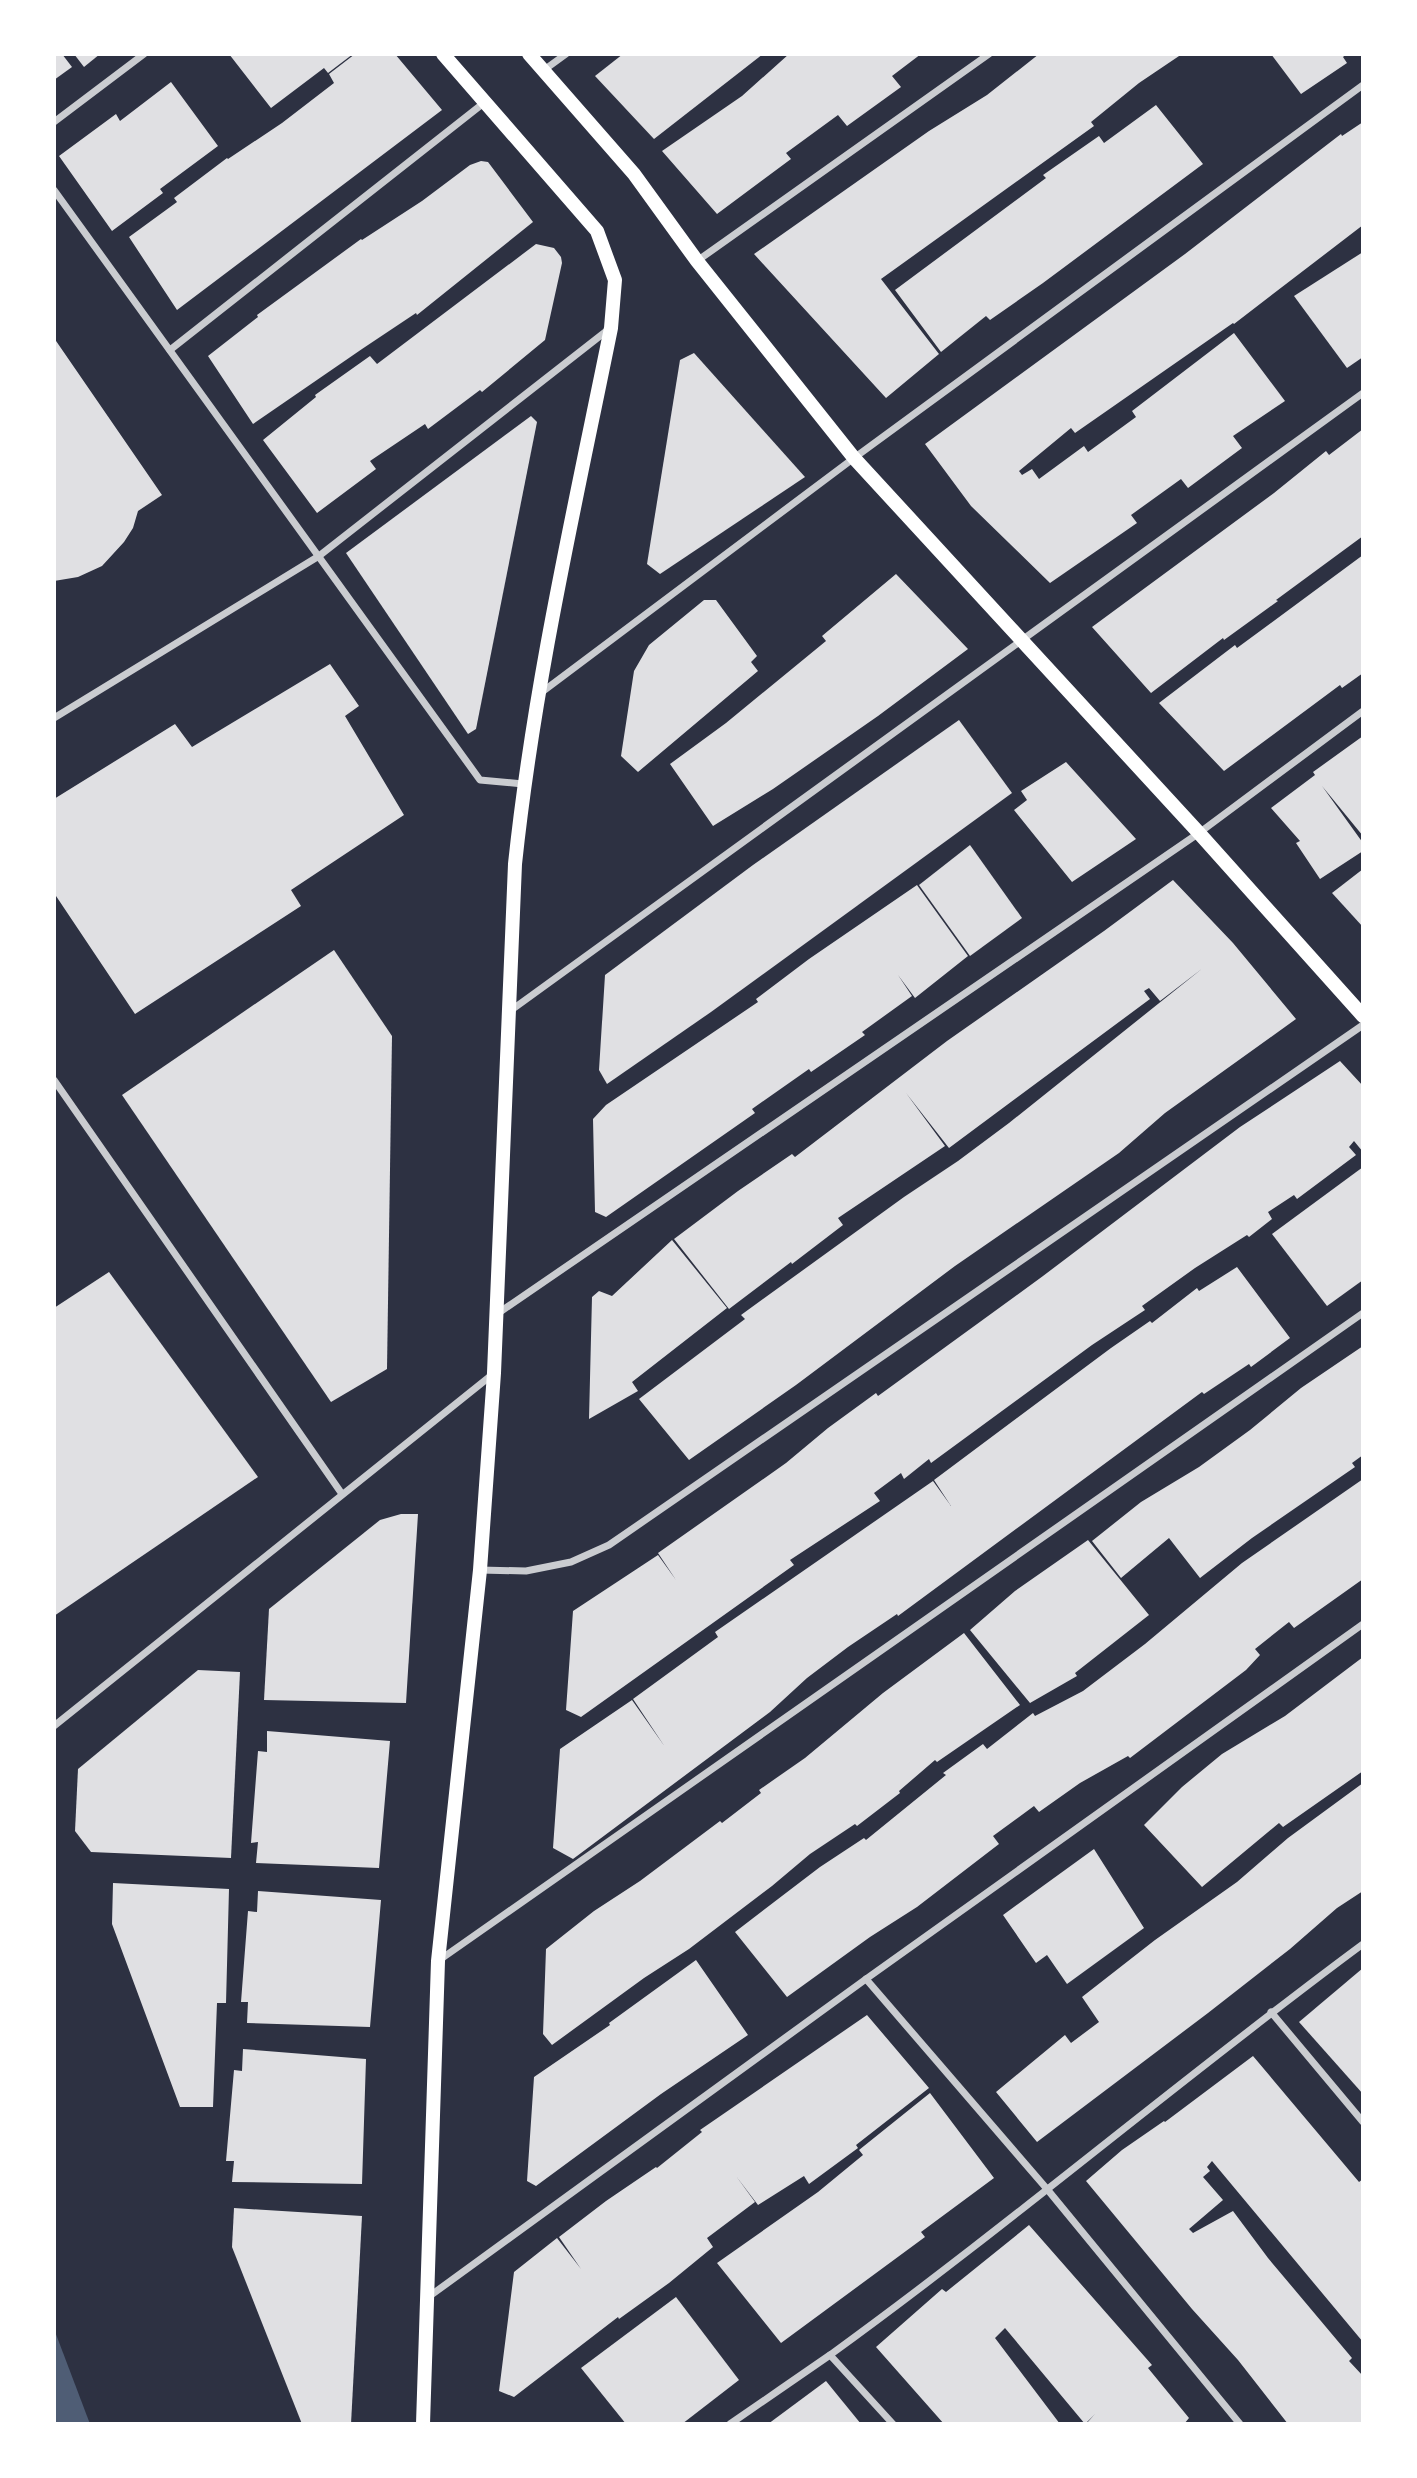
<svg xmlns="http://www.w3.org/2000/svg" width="1417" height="2478" font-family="'Roboto Condensed',sans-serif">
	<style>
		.water { fill: #4f5d75 }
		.building { fill: #e0e0e3 }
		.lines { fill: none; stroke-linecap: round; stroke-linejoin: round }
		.minor { stroke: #caccd0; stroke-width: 7 }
		.secondary { stroke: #fff; stroke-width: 14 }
	</style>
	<rect width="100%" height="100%" fill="#2d3142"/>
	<!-- water -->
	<polygon class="water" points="54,2329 90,2424 54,2424"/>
	<!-- building -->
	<g class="building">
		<polygon points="54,54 62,54 72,67 54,80"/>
		<polygon points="74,54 100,54 84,67"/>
		<polygon points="229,54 353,54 328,73 324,68 271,108"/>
		<polygon points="355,54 395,54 442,110 177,310 129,237 177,202 174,198 227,158 228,159 282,123 334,83 329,74"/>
		<polygon points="623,54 763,54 654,139 595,76"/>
		<polygon points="789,54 921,54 892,76 901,87 847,126 838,115 786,153 791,159 717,214 662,151 742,96"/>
		<polygon points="1039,54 1182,54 1139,83 1091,122 1094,126 881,279 939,354 886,398 754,254 929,131 987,95"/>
		<polygon points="1271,54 1346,54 1343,57 1347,63 1301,94"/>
		<polygon points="171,82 218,146 160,189 163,193 112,231 59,156 116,114 120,121"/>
		<polygon points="1156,105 1203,164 1043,283 990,320 986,316 941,352 895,290 1046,178 1043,175 1099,136 1104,143"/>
		<polygon points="1363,122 1363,225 1234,324 1233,323 1075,433 1071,428 1019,471 1022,475 1032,469 1039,479 1084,446 1088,452 1136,417 1132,411 1234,333 1285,401 1233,436 1242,448 1188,488 1181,479 1131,515 1137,523 1050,583 971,506 925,444 1185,254 1341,134 1342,136"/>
		<polygon points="481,161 488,162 533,222 417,315 416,313 362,349 253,424 208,356 258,317 257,315 361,239 362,240 422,201 470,165"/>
		<polygon points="536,244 554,248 561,257 562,263 545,340 482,392 480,390 428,429 425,424 370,461 376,469 317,513 263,440 316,397 315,395 370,356 377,364"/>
		<polygon points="1363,252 1363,357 1347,368 1294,296"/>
		<polygon points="54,338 162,495 138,511 133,528 124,542 102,566 78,577 54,581"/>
		<polygon points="694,353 805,477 660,574 647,564 680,360"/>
		<polygon points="531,416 537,422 476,729 468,734 346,553"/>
		<polygon points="1363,429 1363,536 1276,600 1278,601 1224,640 1223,638 1151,693 1092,627 1274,493 1326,451 1329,455"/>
		<polygon points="1363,555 1363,673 1342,688 1340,685 1224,771 1159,703 1235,645 1237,648"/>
		<polygon points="896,574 968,649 878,716 773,789 713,826 670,764 726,723 826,641 822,636"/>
		<polygon points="704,600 716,600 757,656 751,662 758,671 638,772 621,756 634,671 649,645"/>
		<polygon points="330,664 359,706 345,716 404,815 291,890 301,906 135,1014 54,893 54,799 175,724 192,747"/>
		<polygon points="959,720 1012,793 711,1012 607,1084 599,1070 605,975 753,865"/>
		<polygon points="1363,736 1363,836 1322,786 1363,843 1363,851 1320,879 1296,843 1300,841 1271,808 1315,775 1313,772"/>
		<polygon points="1066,762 1136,839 1072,882 1014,810 1027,800 1021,791"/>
		<polygon points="970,845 1022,918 970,956 919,885"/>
		<polygon points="1363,869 1363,927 1332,893"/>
		<polygon points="1173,880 1233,943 1296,1019 1165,1113 1119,1153 955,1266 796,1385 689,1460 639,1399 745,1319 741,1315 904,1197 958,1161 1009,1123 1203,968 1160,1001 1149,988 1144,991 1150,999 949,1148 906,1093 945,1146 838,1218 843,1225 792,1264 791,1262 729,1309 674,1239 738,1191 792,1154 795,1157 947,1041 1104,931"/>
		<polygon points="917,885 968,956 915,998 898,975 912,996 862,1032 865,1035 811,1072 809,1069 752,1109 755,1113 606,1217 595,1212 593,1119 606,1105 758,1002 756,999 809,959"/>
		<polygon points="334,950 392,1036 387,1369 331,1402 122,1095"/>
		<polygon points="1340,1061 1363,1086 1363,1152 1354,1141 1349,1147 1356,1155 1297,1199 1294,1195 1268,1212 1272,1219 1249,1237 1247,1235 1195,1268 1142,1306 1145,1310 1092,1345 931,1463 929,1459 904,1479 901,1473 874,1493 880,1501 790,1560 794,1565 581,1717 566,1710 573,1611 658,1555 676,1580 658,1553 786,1463 828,1428 876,1393 878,1396 1043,1276 1240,1127"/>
		<polygon points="1363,1167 1363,1280 1327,1306 1272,1234"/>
		<polygon points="672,1240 727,1308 632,1382 638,1391 589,1419 592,1297 599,1291 612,1296"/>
		<polygon points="1237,1267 1290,1338 1251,1367 1249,1364 1204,1394 1202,1392 898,1616 897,1614 848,1647 807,1678 770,1712 573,1859 553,1848 560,1749 632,1700 665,1747 633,1699 718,1637 715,1632 933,1481 951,1506 934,1480 1111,1348 1150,1321 1152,1323 1197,1288 1199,1291"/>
		<polygon points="109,1272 258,1477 54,1616 54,1308"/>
		<polygon points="1363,1346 1363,1455 1352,1463 1355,1467 1252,1538 1200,1578 1169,1538 1121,1578 1092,1541 1141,1502 1199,1467 1250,1430 1301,1388"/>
		<polygon points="1363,1479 1363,1579 1294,1628 1289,1622 1255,1649 1260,1655 1246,1670 1130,1758 1128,1756 1080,1783 1039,1812 1034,1806 993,1836 999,1844 917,1907 870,1937 787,1997 735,1932 820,1867 864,1838 866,1840 946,1775 943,1773 983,1744 987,1749 1033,1713 1035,1716 1083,1691 1145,1644 1242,1563"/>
		<polygon points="401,1514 418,1514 406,1703 264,1700 269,1609 380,1520"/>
		<polygon points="1088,1540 1149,1615 1075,1673 1077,1676 1030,1703 970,1630 1015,1591"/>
		<polygon points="964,1633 1020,1705 937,1762 935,1760 899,1791 900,1793 857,1826 855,1824 810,1854 772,1886 689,1949 644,1978 552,2045 543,2034 546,1949 594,1911 640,1881 720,1821 722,1823 761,1793 759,1790 805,1758 883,1693"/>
		<polygon points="1363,1657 1363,1771 1283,1827 1279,1823 1202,1887 1144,1825 1182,1787 1222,1754 1285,1716"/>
		<polygon points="198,1670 240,1672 231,1858 91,1852 75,1831 78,1769"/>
		<polygon points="267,1731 390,1741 379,1868 256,1863 258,1842 251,1843 258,1751 267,1752"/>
		<polygon points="1363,1783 1363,1891 1337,1908 1290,1949 1208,2013 1037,2142 996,2092 1065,2035 1071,2043 1099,2022 1082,1997 1155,1940 1237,1882 1288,1838"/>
		<polygon points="1094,1849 1144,1928 1067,1984 1047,1955 1036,1963 1003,1915"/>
		<polygon points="113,1883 229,1889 226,2003 217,2003 213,2107 180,2107 112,1924"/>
		<polygon points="258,1891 381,1900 370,2027 247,2023 248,2002 241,2002 248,1911 257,1912"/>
		<polygon points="696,1960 748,2035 661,2094 536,2186 527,2181 534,2077 610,2025 609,2023"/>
		<polygon points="1363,1968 1363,2094 1299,2022"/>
		<polygon points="867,2015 929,2088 856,2145 858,2148 809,2184 804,2176 758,2205 736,2176 755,2202 707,2238 713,2247 669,2283 619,2319 618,2317 514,2397 499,2391 514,2272 557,2238 581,2269 559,2237 606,2201 656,2167 657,2168 702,2132 700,2130"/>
		<polygon points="243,2049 366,2059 362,2184 232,2182 234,2161 226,2161 234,2070 242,2071"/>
		<polygon points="1253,2056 1359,2182 1363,2179 1363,2342 1212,2161 1207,2167 1210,2171 1203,2177 1223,2200 1189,2229 1193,2233 1233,2211 1268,2258 1352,2358 1349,2361 1363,2376 1363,2424 1288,2424 1238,2360 1192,2309 1086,2181 1122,2150 1164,2121 1165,2122"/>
		<polygon points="930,2093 994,2178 921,2232 925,2237 781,2343 717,2263 818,2192 863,2155 859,2150"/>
		<polygon points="234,2208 362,2216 351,2424 302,2424 232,2247"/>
		<polygon points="1029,2225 1152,2365 1148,2368 1189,2418 1184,2424 1086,2424 1095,2414 1085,2424 1005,2328 995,2338 1060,2424 944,2424 876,2347 942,2289 946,2292"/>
		<polygon points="676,2297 739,2380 682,2424 626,2424 581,2368"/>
		<polygon points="826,2381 861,2424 768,2424"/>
	</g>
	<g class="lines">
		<!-- minor -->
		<g class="minor">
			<polyline points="544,70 566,54"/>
			<polyline points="54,122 144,54"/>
			<polyline points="54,190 480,780 523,784"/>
			<polyline points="697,261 989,54"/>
			<polyline points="170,350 485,102"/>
			<polyline points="542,692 854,458 1363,85"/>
			<polyline points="54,718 319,556 609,329"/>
			<polyline points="510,1011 1363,393"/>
			<polyline points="54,1080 342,1494"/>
			<polyline points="497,1314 1199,833 1363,711"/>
			<polyline points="480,1570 526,1571 571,1562 609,1545 1363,1025"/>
			<polyline points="54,1726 493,1374"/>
			<polyline points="438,1961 1363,1313"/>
			<polyline points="866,1979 1047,2189 1240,2424"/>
			<polyline points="1271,2012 1363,2122"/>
			<polyline points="427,2298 866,1979 1363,1624"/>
			<polyline points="830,2355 893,2424"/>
			<path d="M730 2424C763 2401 797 2378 830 2355 1012 2223 1183 2077 1363 1944"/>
		</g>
		<!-- secondary -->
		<g class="secondary">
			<polyline points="529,54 634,174 697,261 854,458 1199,833 1363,1016"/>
			<path d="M423 2424 438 1961 480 1570 494 1373 515 864C534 684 575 506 611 328L615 280 597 231 443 54"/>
		</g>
	</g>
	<!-- border -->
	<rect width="1417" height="2478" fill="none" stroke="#ffffff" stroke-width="112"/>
</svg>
